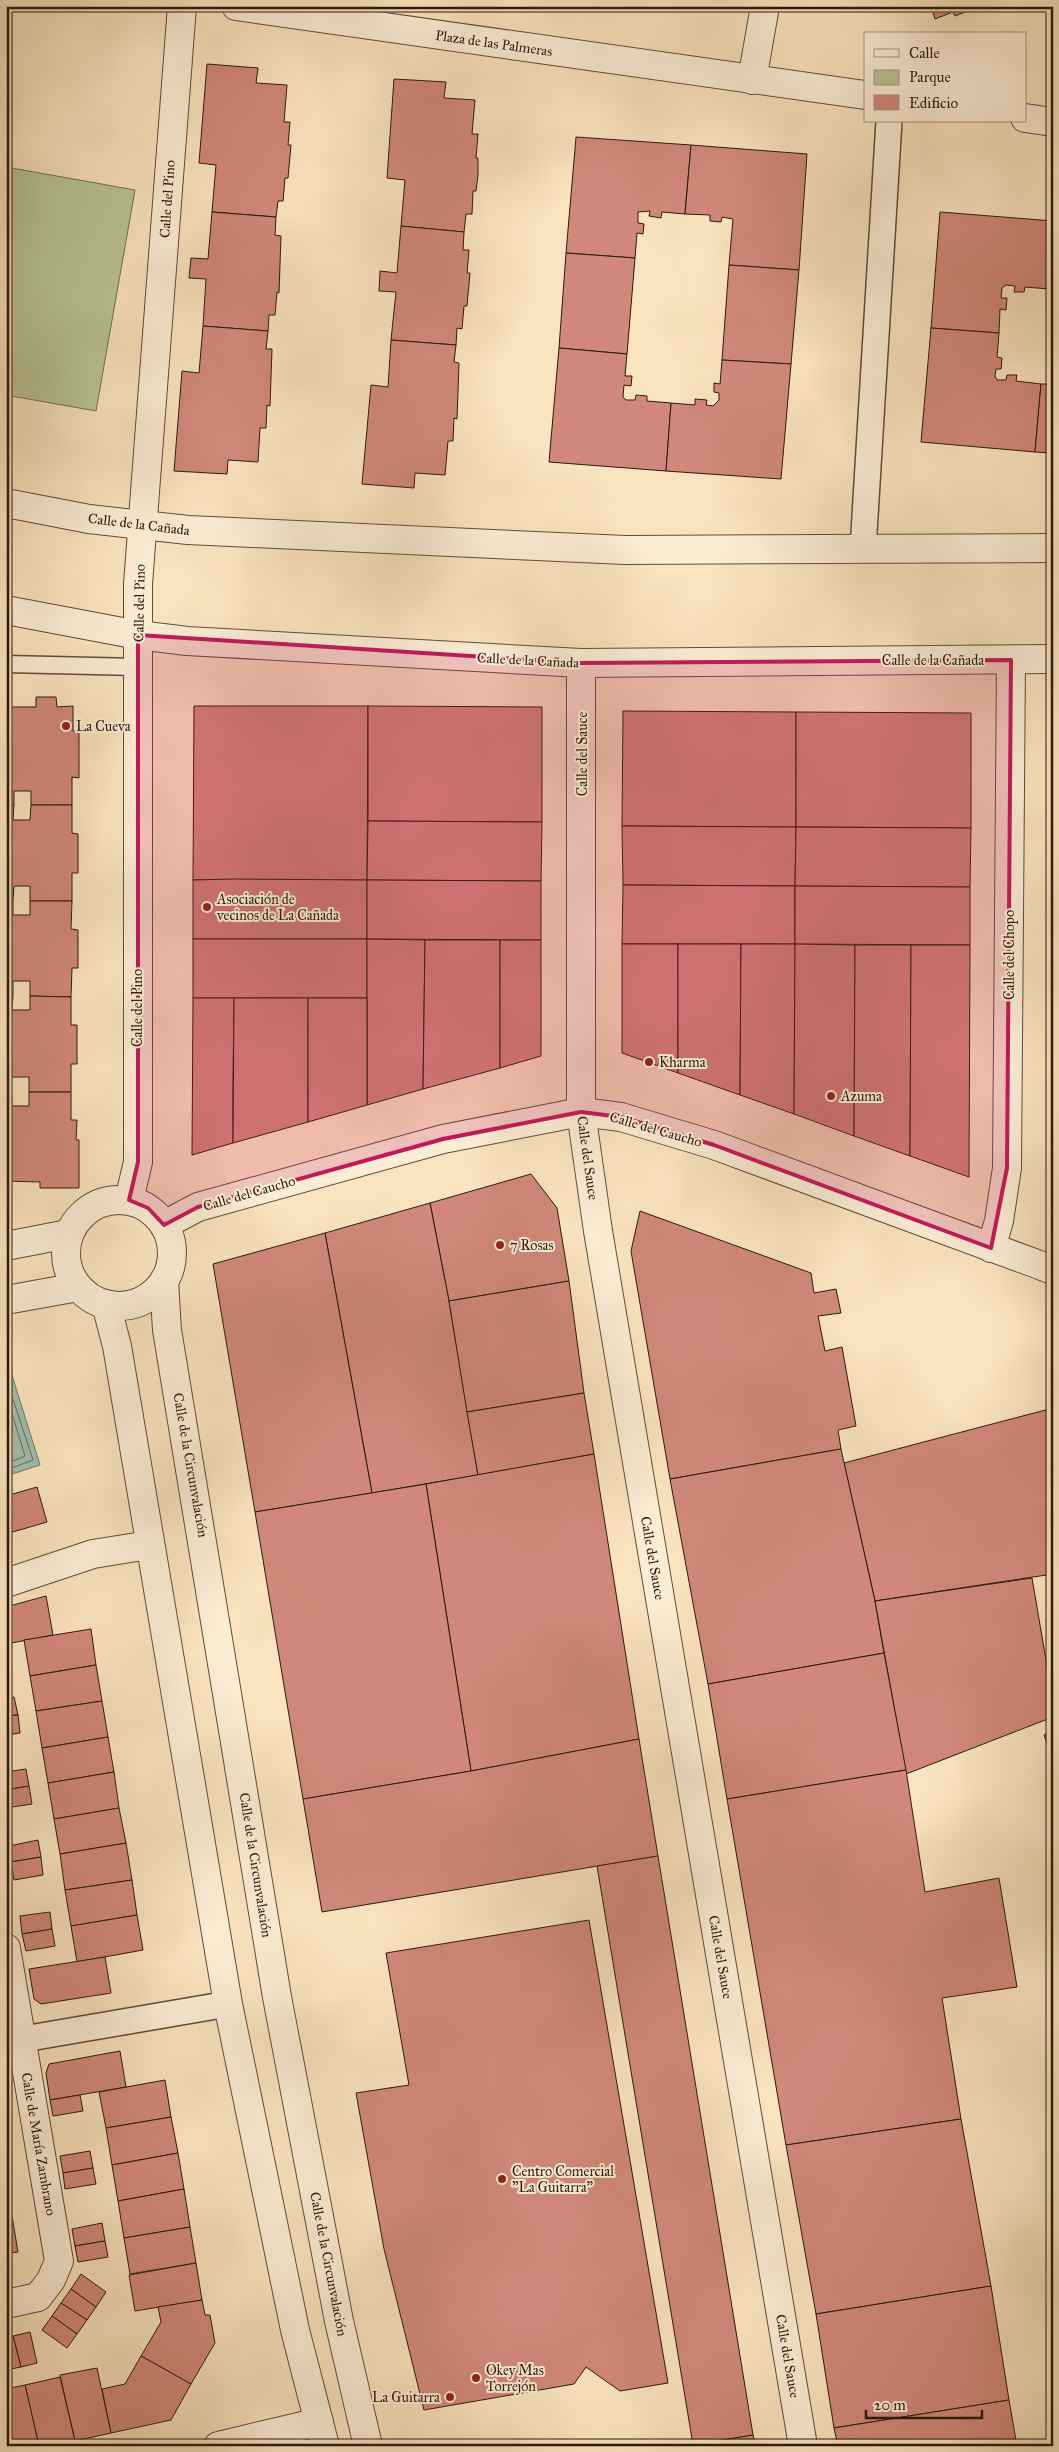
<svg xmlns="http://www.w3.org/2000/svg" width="1059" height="2452" font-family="'IM FELL Great Primer',serif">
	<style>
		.green { fill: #b9c596; stroke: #726f52 }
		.water { fill: #9fbfae; stroke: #717d6e }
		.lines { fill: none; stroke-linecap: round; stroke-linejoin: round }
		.shore { stroke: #656c5e; stroke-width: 1 }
		.building { fill: #d1887a; stroke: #2b190f }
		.service-casing { stroke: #5f4c3b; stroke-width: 19 }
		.pedestrian-casing { stroke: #5f4c3b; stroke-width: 28 }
		.minor-casing { stroke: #5f4c3b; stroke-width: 30 }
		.tertiary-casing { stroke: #5f4c3b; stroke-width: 30 }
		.service { stroke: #fcedd5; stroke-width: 16 }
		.pedestrian { stroke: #fcedd5; stroke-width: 25 }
		.minor { stroke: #fcedd5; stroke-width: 28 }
		.tertiary { stroke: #fcedd5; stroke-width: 28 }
		.marked { fill: #c2185b; fill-opacity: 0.2; stroke: #c2185b; stroke-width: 4; stroke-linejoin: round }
		.poi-dot { fill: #8f2418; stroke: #fcedd5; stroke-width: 2 }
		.labels { text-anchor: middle; stroke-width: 4; stroke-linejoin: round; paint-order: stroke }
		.street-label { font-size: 14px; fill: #2b190f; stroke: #fcedd5 }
		.poi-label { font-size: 14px; fill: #2b190f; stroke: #fcedd5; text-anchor: start }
	</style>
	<rect width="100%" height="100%" fill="#fae4bf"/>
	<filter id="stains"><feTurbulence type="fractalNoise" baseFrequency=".004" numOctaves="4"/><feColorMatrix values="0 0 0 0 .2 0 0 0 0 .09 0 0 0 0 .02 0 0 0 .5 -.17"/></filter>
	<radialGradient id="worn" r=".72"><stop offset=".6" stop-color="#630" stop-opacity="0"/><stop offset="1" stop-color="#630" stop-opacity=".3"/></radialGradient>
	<!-- green -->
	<polygon class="green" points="6,167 135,190 96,411 6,395"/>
	<!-- water -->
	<polygon class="water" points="11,1372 40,1465 6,1476 6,1374"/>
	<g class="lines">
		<!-- shore -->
		<g class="shore">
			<polyline points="6,1378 33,1460 6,1470"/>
			<polyline points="6,1394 25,1456 6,1464"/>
		</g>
	</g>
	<!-- building -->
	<g class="building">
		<polygon points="931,6 981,6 955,16 953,12 935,19"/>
		<polygon points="207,64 258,68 256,83 287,85 284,122 290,122 288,145 291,145 288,178 285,178 283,201 278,201 276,217 212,212 216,165 199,163"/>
		<polygon points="394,79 446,82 444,98 475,100 472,134 478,134 476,158 478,158 478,175 476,191 473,191 472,214 466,214 464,232 401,226 405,180 387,178"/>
		<polygon points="576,137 691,145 685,214 662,212 661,218 649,216 650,211 638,212 638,223 644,224 643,234 637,233 635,258 566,253"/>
		<polygon points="691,145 807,154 799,270 729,265 733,219 722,217 721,222 710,221 710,215 685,214"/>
		<polygon points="212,212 276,217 275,235 281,236 279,293 277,292 275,315 269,315 268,331 203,326 206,279 189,278 191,258 208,259"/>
		<polygon points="940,212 1053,221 1049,289 1025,287 1024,292 1014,292 1015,286 1006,285 1002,288 1001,298 1007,298 1006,310 1000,309 999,333 931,328"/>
		<polygon points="401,226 464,232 463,250 469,250 467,273 470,273 467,306 464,306 462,329 457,328 456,345 391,340 396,292 379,291 380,271 397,273"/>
		<polygon points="1053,243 1053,289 1049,289"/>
		<polygon points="566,253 635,258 627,354 559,348"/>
		<polygon points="729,265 799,270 791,364 722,360"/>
		<polygon points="203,326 268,331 266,349 272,349 270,406 267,405 266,428 260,428 258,462 228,460 227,474 174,471 182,371 199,373"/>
		<polygon points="931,328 999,333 997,357 1002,358 1001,369 996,369 995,376 997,380 1006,380 1007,375 1017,375 1016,381 1041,384 1035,452 921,442"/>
		<polygon points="391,340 456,345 454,362 459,363 457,419 454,418 453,441 448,441 445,475 415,473 414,488 362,484 371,385 388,387"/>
		<polygon points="559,348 627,354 625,376 632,376 631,386 624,385 623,397 626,400 635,400 636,395 647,396 647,401 671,403 666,471 549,462"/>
		<polygon points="722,360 791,364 781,479 666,471 671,403 695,405 695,399 707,400 706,405 713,406 719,400 719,393 714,392 714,383 720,384"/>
		<polygon points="1041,384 1053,384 1053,453 1035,452"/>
		<polygon points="6,697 8,697 9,707 36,707 36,697 56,697 57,707 73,706 73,731 79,731 79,778 72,777 72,805 31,805 31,791 14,791 14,805 6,805"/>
		<polygon points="194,706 368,706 367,880 193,880"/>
		<polygon points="368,706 542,707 542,822 368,821"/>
		<polygon points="623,711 796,712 796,827 622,826"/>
		<polygon points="796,712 971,713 971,828 796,827"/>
		<polygon points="6,805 14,805 13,820 30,820 31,805 72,805 72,833 78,834 78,873 72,873 72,901 30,901 30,886 14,886 13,901 6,901"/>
		<polygon points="368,821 542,822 541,881 367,880"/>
		<polygon points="622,826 796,827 795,886 623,885"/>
		<polygon points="796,827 971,828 970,887 795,886"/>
		<polygon points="234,879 367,880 367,939 193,939 193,880"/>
		<polygon points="367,880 541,881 541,940 367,939"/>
		<polygon points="623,885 795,886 795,944 622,944"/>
		<polygon points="795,886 970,887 970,945 795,944"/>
		<polygon points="6,901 13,901 13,915 30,915 30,901 72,901 71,929 78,930 78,968 72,968 71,997 30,996 30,981 13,981 13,996 6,996"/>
		<rect x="193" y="939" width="174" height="59"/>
		<polygon points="367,939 425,940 423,1089 367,1105"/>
		<polygon points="425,940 500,940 500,1068 423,1089"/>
		<polygon points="500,940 541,940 541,1056 500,1068"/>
		<polygon points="622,944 678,944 678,1073 622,1053"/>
		<polygon points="678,944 741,944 740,1095 678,1073"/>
		<polygon points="741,944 795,944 794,1114 740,1095"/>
		<polygon points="795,944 855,945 854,1136 794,1114"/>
		<polygon points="855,945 911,945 910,1156 854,1136"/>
		<polygon points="911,945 970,945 969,1177 910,1156"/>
		<polygon points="6,996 13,996 12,1010 30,1010 30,996 71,997 71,1025 77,1025 77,1064 71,1064 71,1092 29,1092 29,1077 11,1077 11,1092 6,1092"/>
		<polygon points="193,998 234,998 233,1081 233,1143 192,1155"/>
		<polygon points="234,998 308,998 308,1122 233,1143"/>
		<polygon points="308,998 367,998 367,1105 308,1122"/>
		<polygon points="6,1092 11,1092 11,1106 29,1106 29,1092 71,1092 71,1120 77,1120 76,1140 79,1140 79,1188 40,1188 40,1182 6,1181"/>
		<polygon points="531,1174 557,1208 569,1281 449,1301 430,1203"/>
		<polygon points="430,1203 449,1301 478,1475 372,1493 325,1233"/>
		<polygon points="640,1211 811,1273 814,1293 836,1289 841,1313 818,1316 825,1351 842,1347 856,1426 838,1430 841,1449 670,1479 631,1251"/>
		<polygon points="325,1233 372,1493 255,1512 213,1264"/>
		<polygon points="569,1281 584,1393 467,1412 449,1301"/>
		<polygon points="584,1393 594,1454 478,1475 467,1412"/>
		<polygon points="1053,1408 1053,1574 875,1601 844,1463"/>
		<polygon points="841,1449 875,1601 884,1653 708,1684 670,1479"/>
		<polygon points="594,1454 639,1739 471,1771 426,1484"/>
		<polygon points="426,1484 471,1771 303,1799 255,1512"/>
		<polygon points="37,1487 47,1522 6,1534 6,1496"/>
		<polygon points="1032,1578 1053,1701 1053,1717 906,1774 875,1601"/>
		<polygon points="46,1596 53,1635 6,1644 6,1607"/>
		<polygon points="91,1629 96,1665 30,1676 24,1640"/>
		<polygon points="884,1653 906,1770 727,1799 708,1684"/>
		<polygon points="96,1665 102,1701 36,1711 30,1676"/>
		<polygon points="14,1697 18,1715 6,1716 6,1699"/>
		<polygon points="102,1701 108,1737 42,1748 36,1711"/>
		<polygon points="18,1715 20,1733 6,1735 6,1716"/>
		<polygon points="1053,1731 1053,1760 1044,1735"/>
		<polygon points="108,1737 114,1772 48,1783 42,1748"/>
		<polygon points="639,1739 658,1856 322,1912 303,1799 471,1771"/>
		<polygon points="26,1769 29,1786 6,1790 6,1772"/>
		<polygon points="906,1770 925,1892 999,1878 1017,1987 942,1998 961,2119 786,2145 727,1799"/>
		<polygon points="114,1772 119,1808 54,1819 48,1783"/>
		<polygon points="29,1786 32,1804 6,1808 6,1790"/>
		<polygon points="119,1808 126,1843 60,1854 54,1819"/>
		<polygon points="38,1840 41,1857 11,1862 9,1846"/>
		<polygon points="126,1843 132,1880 65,1890 60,1854"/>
		<polygon points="658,1856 753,2435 693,2445 597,1866"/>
		<polygon points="41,1857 43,1875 14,1880 11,1862"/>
		<polygon points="132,1880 137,1915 71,1926 65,1890"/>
		<polygon points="50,1912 52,1929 22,1934 20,1916"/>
		<polygon points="137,1915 143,1950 77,1962 71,1926"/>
		<polygon points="589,1920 668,2383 620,2391 586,2367 574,2384 424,2410 384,2249 356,2093 409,2085 386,1953"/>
		<polygon points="52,1929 55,1946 26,1951 22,1934"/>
		<polygon points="105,1957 111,1993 41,2004 34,1999 29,1969"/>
		<polygon points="120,2051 126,2087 50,2100 46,2073 49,2064"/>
		<polygon points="165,2080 171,2117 106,2128 99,2092"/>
		<polygon points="80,2095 83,2111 53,2116 50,2100"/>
		<polygon points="171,2117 178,2153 112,2165 106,2128"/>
		<polygon points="961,2119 991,2286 816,2314 786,2145"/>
		<polygon points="90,2151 93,2168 63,2173 60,2156"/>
		<polygon points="178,2153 184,2189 118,2201 112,2165"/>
		<polygon points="93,2168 96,2184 65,2189 63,2173"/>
		<polygon points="6,2181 12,2216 6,2217"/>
		<polygon points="184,2189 190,2227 124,2238 118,2201"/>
		<polygon points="12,2216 18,2252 6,2254 6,2217"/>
		<polygon points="102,2223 105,2241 75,2246 72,2229"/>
		<polygon points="190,2227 196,2263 130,2274 124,2238"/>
		<polygon points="105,2241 108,2257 78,2262 75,2246"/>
		<polygon points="196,2263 202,2300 135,2311 129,2275"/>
		<polygon points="81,2274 106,2292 96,2307 71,2289"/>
		<polygon points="991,2286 1009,2400 834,2428 816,2314"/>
		<polygon points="71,2289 96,2307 87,2320 61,2303"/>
		<polygon points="202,2300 205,2315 210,2315 215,2343 191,2384 141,2356 161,2322 158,2307"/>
		<polygon points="61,2303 87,2320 77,2334 52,2316"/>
		<polygon points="52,2316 77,2334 67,2348 42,2330"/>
		<polygon points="30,2332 37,2363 21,2367 13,2336"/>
		<polygon points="13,2336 21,2367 6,2370 6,2337"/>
		<polygon points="141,2356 191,2384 171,2420 111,2433 102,2389 125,2384"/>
		<polygon points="97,2368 111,2433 75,2441 60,2375"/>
		<polygon points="60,2377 75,2441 56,2446 39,2446 25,2385"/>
		<polygon points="25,2385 39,2446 6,2446 6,2389"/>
		<polygon points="1009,2400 1017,2446 838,2446 834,2428"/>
		<polygon points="753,2435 756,2446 691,2446 693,2445"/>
	</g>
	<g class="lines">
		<defs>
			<polyline id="service" points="6,664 138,667"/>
			<g id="pedestrian">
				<polyline points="863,549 889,121"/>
				<polyline points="6,2042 228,2004"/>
			</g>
			<g id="minor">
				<polyline points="236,6 865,95"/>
				<polyline points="752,80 765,6"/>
				<polyline points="1025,118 1053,122"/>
				<polyline points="6,503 89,519 188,530 625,550 1053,548"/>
				<polyline points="6,610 138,635 187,641 581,663 1053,659"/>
				<polyline points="581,663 581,1112 598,1231 803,2446"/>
				<polyline points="129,1200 138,1162 138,584 182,6"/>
				<polyline points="164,1225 198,1207 443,1139 581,1112 621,1117 714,1145 1053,1270"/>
				<polyline points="991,1248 999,1221 1007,1168 1011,660"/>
				<polyline points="6,1583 93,1554 149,1545"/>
				<polyline points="6,1948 59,2261 51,2280 38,2297 6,2304"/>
				<polyline points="218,2446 319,2422"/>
			</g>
			<g id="tertiary">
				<circle cx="119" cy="1253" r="53"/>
				<polyline points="6,1246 68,1234"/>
				<polyline points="164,1281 167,1330 277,1997 339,2321 368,2446"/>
				<polyline points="6,1300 78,1287"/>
				<polyline points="106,1304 117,1346 228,2004 295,2330 325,2446"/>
			</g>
		</defs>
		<!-- service casing -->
		<use href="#service" class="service-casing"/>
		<!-- pedestrian casing -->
		<use href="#pedestrian" class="pedestrian-casing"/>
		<!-- minor casing -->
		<use href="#minor" class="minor-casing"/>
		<!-- tertiary casing -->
		<use href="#tertiary" class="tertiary-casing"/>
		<!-- service -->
		<use href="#service" class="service"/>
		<!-- pedestrian -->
		<use href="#pedestrian" class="pedestrian"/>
		<!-- minor -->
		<use href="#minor" class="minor"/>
		<!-- tertiary -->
		<use href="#tertiary" class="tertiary"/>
	</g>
	<!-- marked area -->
	<path class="marked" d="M138 635 581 663 1011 660 1007 1168 991 1248 714 1145 621 1117 581 1112 443 1139 198 1207 164 1225 148 1208 129 1200 138 1162Z"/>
	<!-- markers -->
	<g class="poi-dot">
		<circle cx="66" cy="726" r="5"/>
		<circle cx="207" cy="907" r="5"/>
		<circle cx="649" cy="1062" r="5"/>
		<circle cx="831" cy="1096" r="5"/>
		<circle cx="500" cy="1245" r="5"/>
		<circle cx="502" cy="2179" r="5"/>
		<circle cx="476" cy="2378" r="5"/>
		<circle cx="450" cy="2397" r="5"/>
	</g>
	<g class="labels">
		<!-- street labels -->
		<g class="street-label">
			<text transform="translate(494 43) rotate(8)" y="5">Plaza de las Palmeras</text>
			<text transform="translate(167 199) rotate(-86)" y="5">Calle del Pino</text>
			<text transform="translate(139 524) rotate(7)" y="5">Calle de la Cañada</text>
			<text transform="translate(139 603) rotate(-89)" y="5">Calle del Pino</text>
			<text transform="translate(528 660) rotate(3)" y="5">Calle de la Cañada</text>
			<text x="933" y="665">Calle de la Cañada</text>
			<text transform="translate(582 754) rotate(-90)" y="5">Calle del Sauce</text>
			<text transform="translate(1009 955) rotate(-90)" y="5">Calle del Chopo</text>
			<text transform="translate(137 1008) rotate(-90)" y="5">Calle del Pino</text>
			<text transform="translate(656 1129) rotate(16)" y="5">Calle del Caucho</text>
			<text transform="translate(588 1158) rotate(82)" y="5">Calle del Sauce</text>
			<text transform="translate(249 1193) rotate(-16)" y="5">Calle del Caucho</text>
			<text transform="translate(191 1465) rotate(80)" y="5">Calle de la Circunvalación</text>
			<text transform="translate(653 1558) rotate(80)" y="5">Calle del Sauce</text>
			<text transform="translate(256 1865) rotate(81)" y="5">Calle de la Circunvalación</text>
			<text transform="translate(721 1957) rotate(80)" y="5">Calle del Sauce</text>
			<text transform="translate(39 2144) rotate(80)" y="5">Calle de María Zambrano</text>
			<text transform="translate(329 2264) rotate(79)" y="5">Calle de la Circunvalación</text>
			<text transform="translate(788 2356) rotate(80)" y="5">Calle del Sauce</text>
		</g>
		<!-- poi labels -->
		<g class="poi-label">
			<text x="76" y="731">La Cueva</text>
			<text x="217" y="904">Asociación de<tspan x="217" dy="16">vecinos de La Cañada</tspan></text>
			<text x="659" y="1067">Kharma</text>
			<text x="841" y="1101">Azuma</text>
			<text x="510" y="1250">7 Rosas</text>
			<text x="512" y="2176">Centro Comercial<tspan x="512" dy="16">"La Guitarra"</tspan></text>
			<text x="486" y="2375">Okey Mas<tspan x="486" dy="16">Torrejón</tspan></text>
			<text x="440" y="2402" text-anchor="end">La Guitarra</text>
		</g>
	</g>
	<!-- margin -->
	<rect width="1059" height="2452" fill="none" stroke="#fae4bf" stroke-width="25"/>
	<rect x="8" y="8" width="1044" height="2437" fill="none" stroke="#2b190f" stroke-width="2.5"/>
	<rect x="12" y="12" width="1034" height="2427" fill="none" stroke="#2b190f"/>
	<!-- legend -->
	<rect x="864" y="32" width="162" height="90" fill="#fcedd5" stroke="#a89886"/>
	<rect x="874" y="49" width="25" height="8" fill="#fcedd5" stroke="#a89886"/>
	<text x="909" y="58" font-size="15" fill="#2b190f">Calle</text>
	<rect x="874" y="70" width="25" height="15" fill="#b9c596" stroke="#a89886"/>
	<text x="909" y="82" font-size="15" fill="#2b190f">Parque</text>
	<rect x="874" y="95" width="25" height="15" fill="#d1887a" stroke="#a89886"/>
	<text x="909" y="108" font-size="15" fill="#2b190f">Edificio</text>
	<!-- scale -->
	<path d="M866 2410v8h116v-8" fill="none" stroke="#2b190f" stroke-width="2.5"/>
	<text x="874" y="2410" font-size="15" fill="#2b190f" stroke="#fcedd5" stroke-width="4" paint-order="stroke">20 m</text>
	<rect width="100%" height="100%" filter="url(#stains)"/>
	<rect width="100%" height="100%" fill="url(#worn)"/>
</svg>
